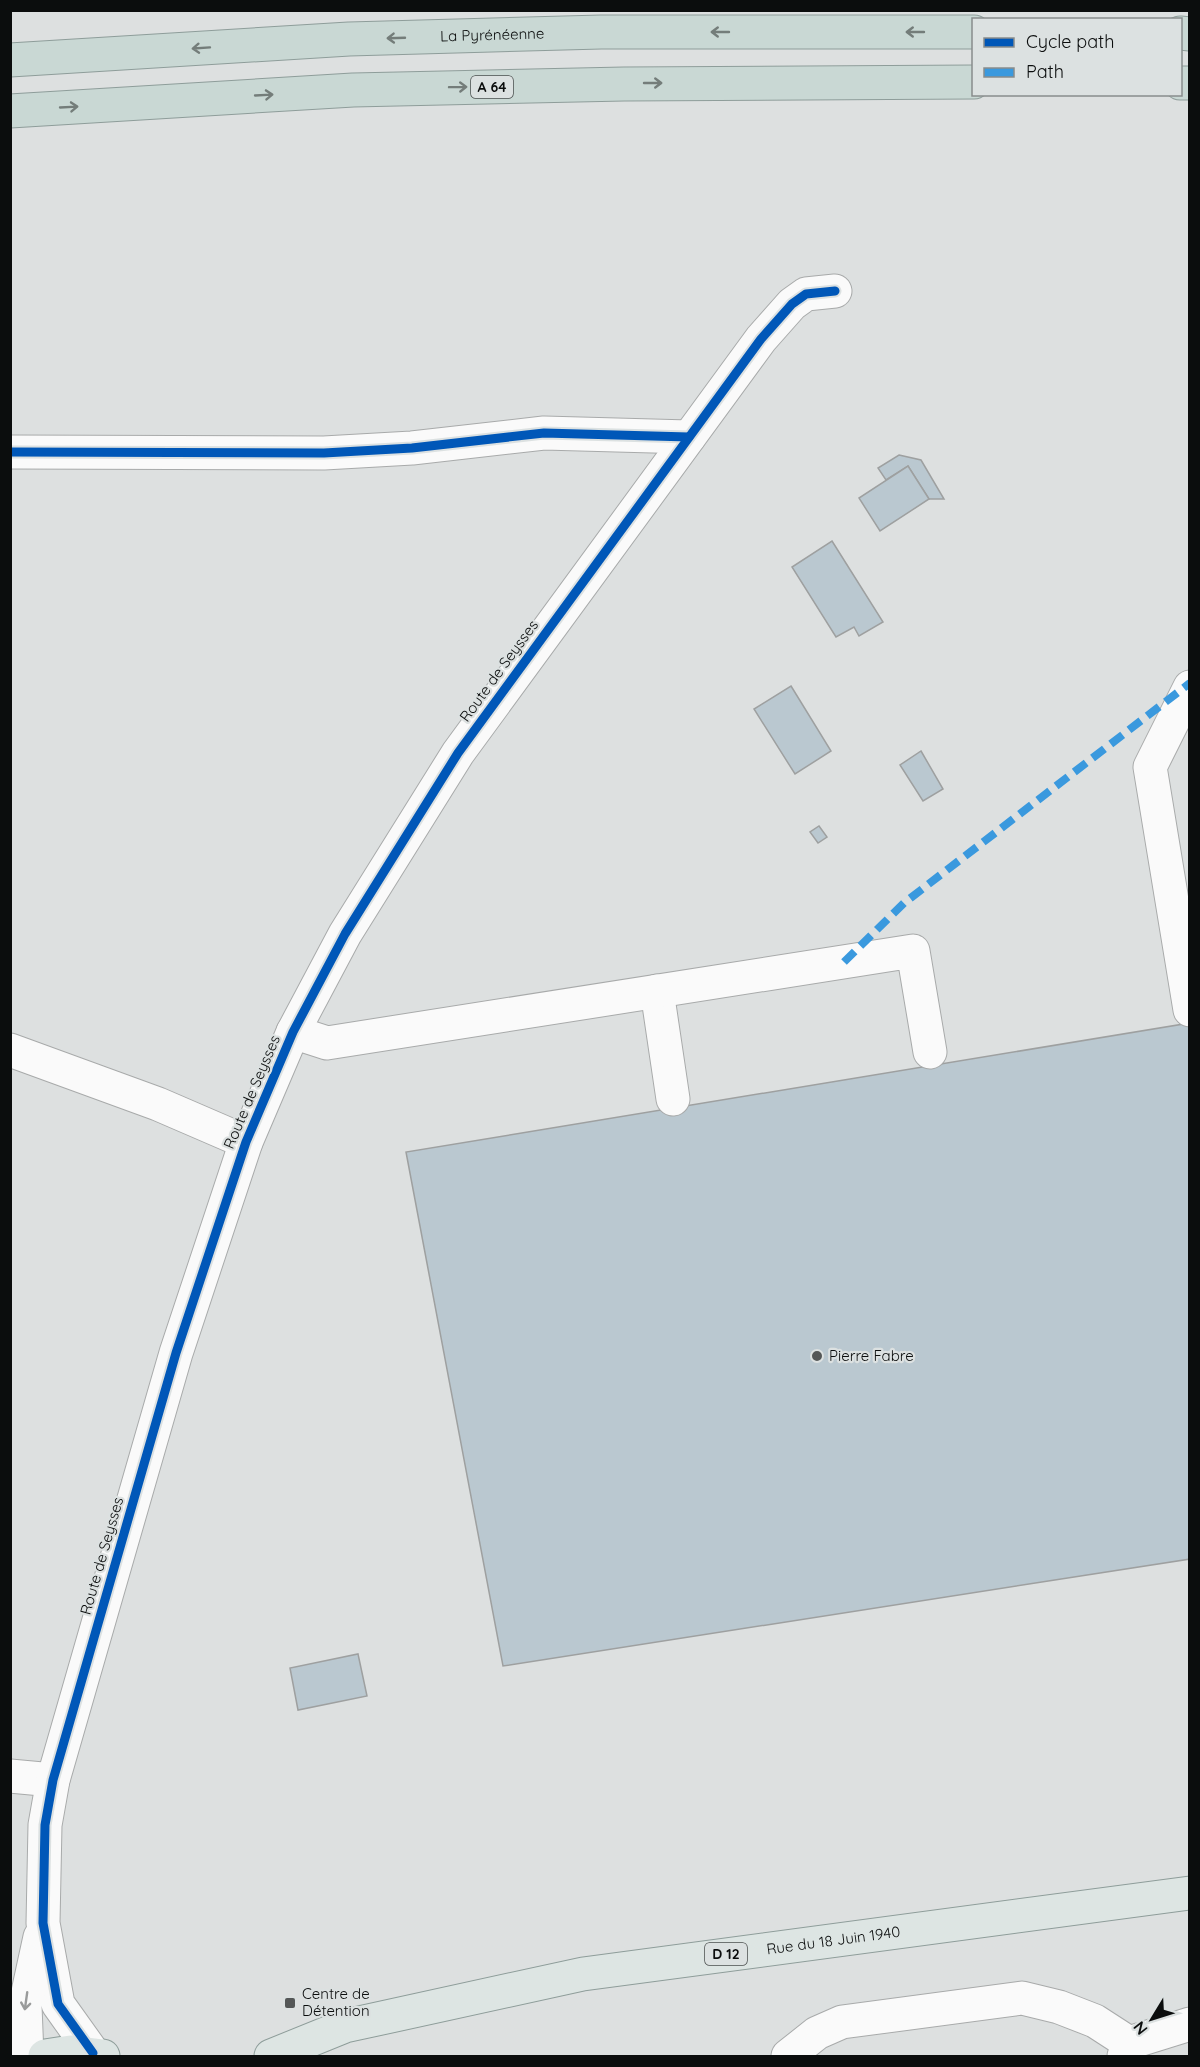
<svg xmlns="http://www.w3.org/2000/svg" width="1200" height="2067" font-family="Quicksand,sans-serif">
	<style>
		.building { fill: #bac8d0; stroke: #9ea0a0; stroke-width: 1.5 }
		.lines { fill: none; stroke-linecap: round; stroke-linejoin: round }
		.minor-casing { stroke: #a8aaaa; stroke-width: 35 }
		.major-casing { stroke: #8e9d9a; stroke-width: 35 }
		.highway-casing { stroke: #8e9d9a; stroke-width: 35 }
		.minor { stroke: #fafafa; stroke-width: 33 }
		.major { stroke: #dde5e3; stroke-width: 33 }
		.highway { stroke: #c9d8d4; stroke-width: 33 }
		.quiet { stroke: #3a99de; stroke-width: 8; stroke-dasharray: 15 8; stroke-linecap: butt }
		.cycleway-casing { stroke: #dce1e1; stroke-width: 13 }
		.cycleway { stroke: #0057b8; stroke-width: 9 }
		.oneway { stroke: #747d7a }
		.oneway2 { stroke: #9a9b9b }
		.poi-dot { fill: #545757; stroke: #dce1e1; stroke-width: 2 }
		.labels { text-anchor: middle; stroke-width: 4.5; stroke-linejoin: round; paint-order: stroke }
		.shield { fill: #dce1e1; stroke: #4a4d4d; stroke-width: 1.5 }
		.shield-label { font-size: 14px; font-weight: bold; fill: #0b0d0d }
		.street-label { font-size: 15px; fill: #0b0d0d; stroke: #dce1e1 }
		.poi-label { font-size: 15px; fill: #0b0d0d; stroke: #dce1e1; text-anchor: start }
	</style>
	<rect width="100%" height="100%" fill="#dde0e0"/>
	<!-- building -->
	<g class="building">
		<polygon points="899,455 921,460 944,499 929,499 908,466 886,480 878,468"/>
		<polygon points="908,466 929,499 880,531 859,498"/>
		<polygon points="832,541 883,622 859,636 854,627 836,637 792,567"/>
		<polygon points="791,686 831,751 795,774 754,709"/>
		<polygon points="921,751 943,789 923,801 900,765"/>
		<polygon points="819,826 827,837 818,843 810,832"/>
		<polygon points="1190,1023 1190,1559 503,1666 406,1152"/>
		<polygon points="358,1654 367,1696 298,1710 290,1668"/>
	</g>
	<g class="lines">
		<defs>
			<g id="minor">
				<polyline points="10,452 324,453 412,448 544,433 689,437"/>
				<polyline points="1190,687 1150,767 1190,1010"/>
				<polyline points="657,991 673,1099"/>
				<polyline points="293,1032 327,1043 913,951 930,1052"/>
				<polyline points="10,1050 158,1104 246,1142"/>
				<polyline points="10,1776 53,1780"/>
				<polyline points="93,2053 58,2004 43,1923 45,1825 53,1780 176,1353 246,1142 293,1032 345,934 458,753 761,339 792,304 806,294 835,291"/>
				<polyline points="27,2056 25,2006 40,1937"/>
				<polyline points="788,2056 817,2033 842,2022 1022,1998 1059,2007 1095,2021 1129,2043"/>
				<polyline points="1124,2056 1129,2043 1190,2024"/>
			</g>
			<g id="major">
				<polyline points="45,2056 71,2052 103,2056"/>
				<path id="s1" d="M271 2056 345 2026 583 1974 1190 1893"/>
			</g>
			<g id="highway">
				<polyline points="1180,33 1190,34"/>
				<path id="s2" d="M10 60 349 39 601 32H974"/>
				<polyline points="1180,83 1190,83"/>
				<polyline points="10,111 353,90 624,84 974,82"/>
			</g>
		</defs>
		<!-- minor casing -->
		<use href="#minor" class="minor-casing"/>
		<!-- major casing -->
		<use href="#major" class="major-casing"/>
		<!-- highway casing -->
		<use href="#highway" class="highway-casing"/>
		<!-- minor -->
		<use href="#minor" class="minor"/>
		<!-- major -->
		<use href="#major" class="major"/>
		<!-- highway -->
		<use href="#highway" class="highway"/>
		<!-- quiet -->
		<polyline class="quiet" points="844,962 904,903 1190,683"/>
		<defs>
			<g id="cycleway">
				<polyline points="10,452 324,453 412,448 544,433 689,437"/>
				<polyline points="93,2053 58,2004 43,1923 45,1825 53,1780 176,1353 246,1142 293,1032 345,934 458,753 761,339 792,304 806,294 835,291"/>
			</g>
		</defs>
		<!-- cycleway casing -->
		<use href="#cycleway" class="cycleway-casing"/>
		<!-- cycleway -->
		<use href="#cycleway" class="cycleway"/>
	</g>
	<!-- one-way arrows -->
	<defs><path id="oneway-shaft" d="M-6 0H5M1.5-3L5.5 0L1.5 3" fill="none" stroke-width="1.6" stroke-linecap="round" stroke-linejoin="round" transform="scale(1.5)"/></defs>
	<g class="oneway">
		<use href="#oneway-shaft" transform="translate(720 32) rotate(-180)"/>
		<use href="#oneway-shaft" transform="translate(915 32) rotate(-180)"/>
		<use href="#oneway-shaft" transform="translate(396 38) rotate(178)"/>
		<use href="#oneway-shaft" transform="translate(201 48) rotate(176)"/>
		<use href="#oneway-shaft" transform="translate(653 83)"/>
		<use href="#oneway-shaft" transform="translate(458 87) rotate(-1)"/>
		<use href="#oneway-shaft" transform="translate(264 95) rotate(-3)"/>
		<use href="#oneway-shaft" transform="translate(69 107) rotate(-3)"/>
	</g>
	<use class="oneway2" href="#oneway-shaft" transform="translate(26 2001) rotate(98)"/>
	<!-- markers -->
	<g class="poi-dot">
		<circle cx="817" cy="1356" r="6"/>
		<rect x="284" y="1997" width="12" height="12" rx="3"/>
	</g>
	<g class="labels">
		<!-- shield labels -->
		<g class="shield">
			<rect x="471" y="76" width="42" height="22" rx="4.5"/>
			<rect x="705" y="1943" width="42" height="22" rx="4.5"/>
		</g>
		<g class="shield-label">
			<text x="492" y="92">A 64</text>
			<text x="726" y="1959">D 12</text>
		</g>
		<!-- street labels -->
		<g class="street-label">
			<text dy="5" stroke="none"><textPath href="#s2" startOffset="483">La Pyrénéenne</textPath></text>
			<text transform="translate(499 671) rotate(-54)" y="5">Route de Seysses</text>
			<text transform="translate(252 1092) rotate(-67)" y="5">Route de Seysses</text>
			<text transform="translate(102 1556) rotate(-74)" y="5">Route de Seysses</text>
			<text dy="5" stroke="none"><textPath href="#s1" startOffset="576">Rue du 18 Juin 1940</textPath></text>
		</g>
		<!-- poi labels -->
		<g class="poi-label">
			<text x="829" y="1361">Pierre Fabre</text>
			<text x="302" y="1999">Centre de<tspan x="302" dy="17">Détention</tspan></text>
		</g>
	</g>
	<!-- border -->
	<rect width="1200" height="2067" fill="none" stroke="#0b0d0d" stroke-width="24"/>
	<!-- legend -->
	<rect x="972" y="18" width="210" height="78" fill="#dce1e1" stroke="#888c8c" stroke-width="1.5"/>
	<rect x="984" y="38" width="30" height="9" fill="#0057b8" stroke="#888c8c" stroke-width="1.5"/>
	<text x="1026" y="48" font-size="18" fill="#0b0d0d">Cycle path</text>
	<rect x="984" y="68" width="30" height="9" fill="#3a99de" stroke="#888c8c" stroke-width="1.5"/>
	<text x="1026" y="78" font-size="18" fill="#0b0d0d">Path</text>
	<!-- north arrow -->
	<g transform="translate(1152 2019) rotate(232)" stroke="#dce1e1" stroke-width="4.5" paint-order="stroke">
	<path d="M0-4.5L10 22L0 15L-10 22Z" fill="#0b0d0d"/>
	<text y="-9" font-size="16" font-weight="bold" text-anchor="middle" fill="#0b0d0d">N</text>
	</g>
</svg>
